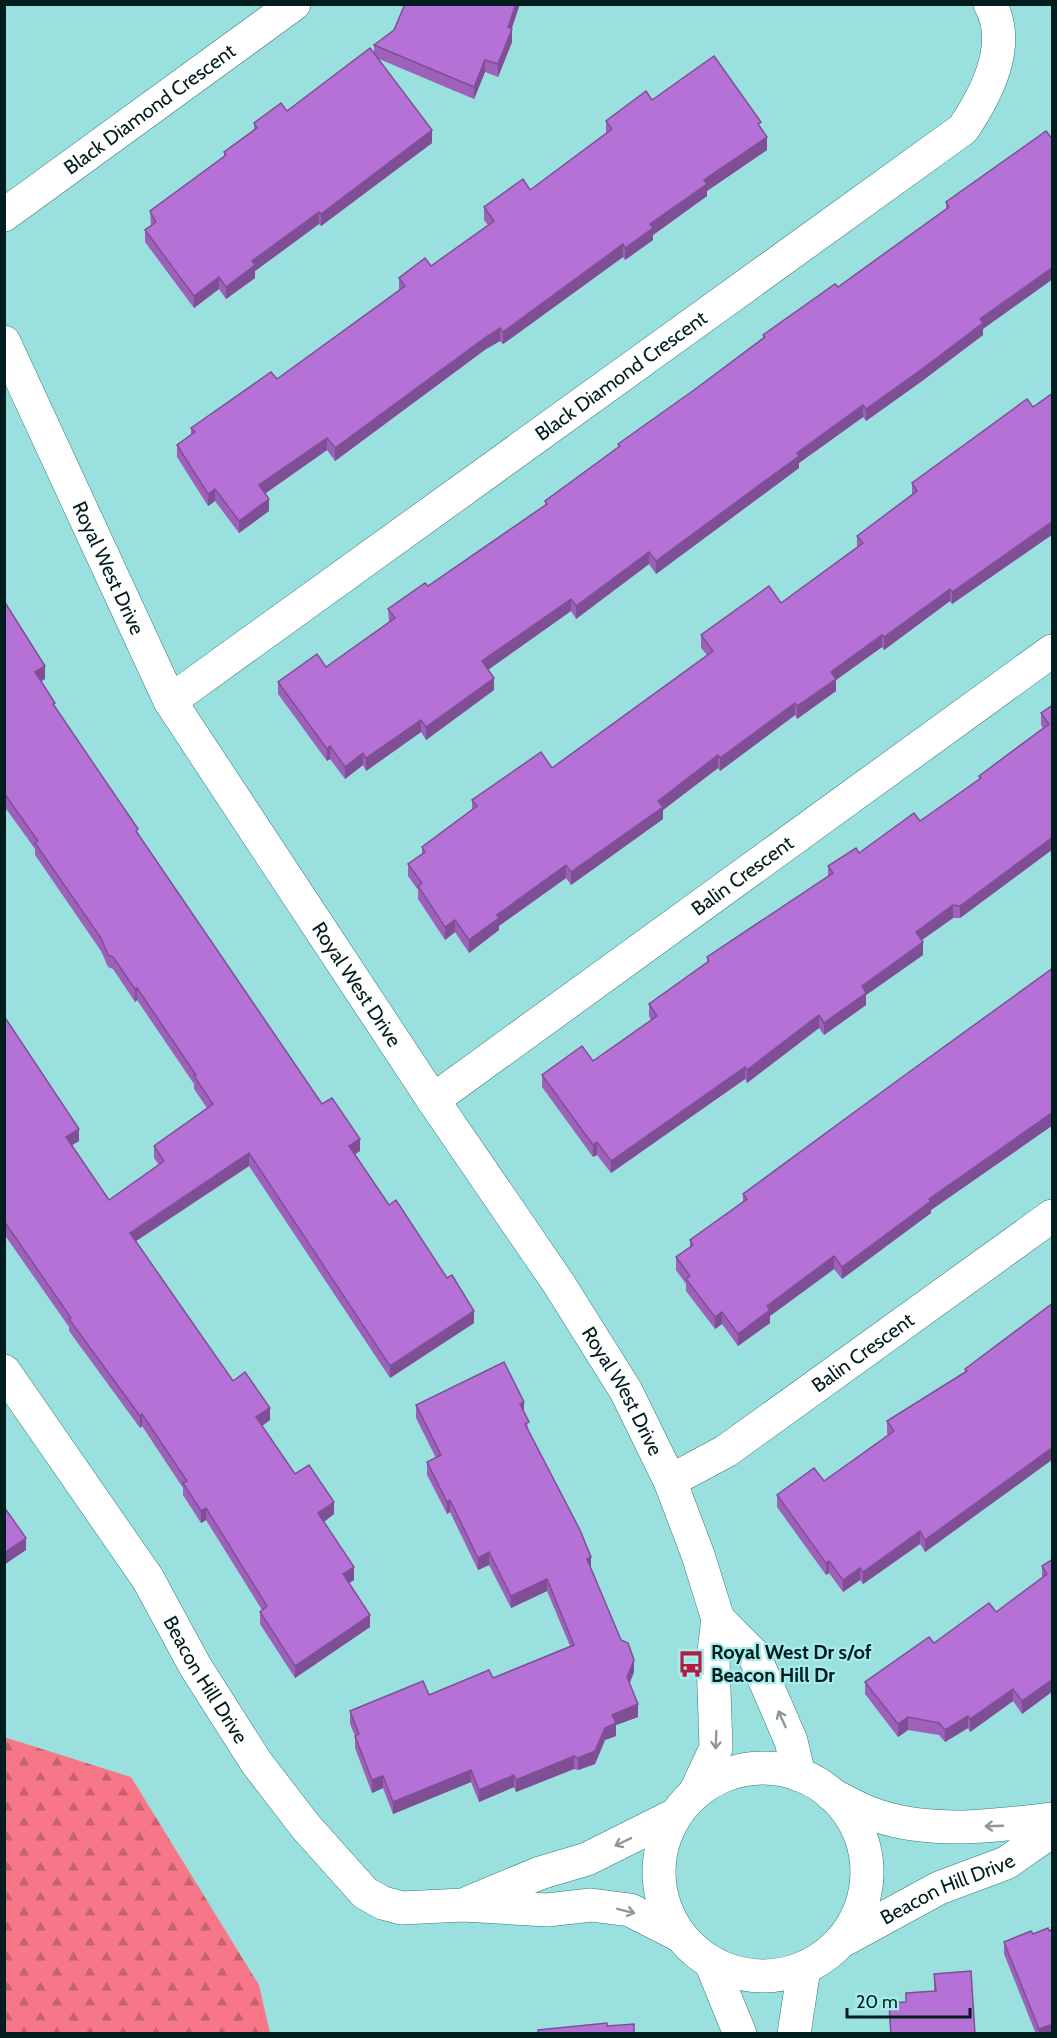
<svg xmlns="http://www.w3.org/2000/svg" width="1057" height="2038" font-family="Cabin,sans-serif">
	<style>
		.forest { fill: url(#forest-firs) }
		.lines { fill: none; stroke-linecap: round; stroke-linejoin: round }
		.street-casing { stroke: #337978; stroke-width: 34 }
		.secondary-casing { stroke: #337978; stroke-width: 34 }
		.street { stroke: #fff; stroke-width: 33 }
		.secondary { stroke: #fff; stroke-width: 33 }
		.wall { fill: #9d61b9 }
		.shaded-wall { fill: #7f4f96 }
		.building { fill: #b671d7; stroke: #7f4f96; stroke-width: 1.5 }
		.oneway { stroke: #8d9999 }
		.labels { text-anchor: middle; stroke-width: 4.5; stroke-linejoin: round; paint-order: stroke }
		.street-label { font-size: 20px; fill: #011d1d; stroke: #a7edeb }
		.poi-label { font-size: 20px; font-weight: bold; fill: #011d1d; stroke: #a7edeb; text-anchor: start }
	</style>
	<defs>
		<pattern id="forest-firs" width="22" height="20" patternUnits="userSpaceOnUse" patternTransform="scale(1.5)"><rect width="22" height="20" fill="#f77788"/><path d="M5 1l3.5 6h-7zM16 11l3.5 6h-7z" fill="#c6616f"/></pattern>
	</defs>
	<rect width="100%" height="100%" fill="#9ae0de"/>
	<!-- forest -->
	<polygon class="forest" points="4,1737 131,1777 259,1985 270,2033 5,2033"/>
	<g class="lines">
		<defs>
			<g id="street">
				<path id="s1" d="M4 215 294 4"/>
				<path id="s2" d="M170 701 963 129C986 95 1013 45 990 4"/>
				<path id="s3" d="M433 1100 1052 651"/>
				<path id="s4" d="M4 1371 148 1579 195 1666 256 1762 306 1827 365 1893 383 1903 402 1908 463 1905 547 1910 591 1905 630 1910 679 1935"/>
				<path id="s5" d="M670 1481 726 1451 1052 1216"/>
				<path d="M832 1795C847 1802 862 1811 878 1816 933 1834 996 1826 1052 1819"/>
				<polyline points="470,1902 540,1873 587,1859 675,1815"/>
				<path id="s6" d="M840 1942 939 1888 1006 1863 1052 1831"/>
			</g>
			<g id="secondary">
				<path id="s7" d="M4 342 170 701 433 1100 559 1284 626 1391 670 1481 698 1555 718 1619 713 1659 716 1748 695 1793"/>
				<polyline points="718,1619 754,1655 791,1741 799,1775"/>
				<circle cx="763" cy="1872" r="104"/>
				<polyline points="711,1963 740,2034"/>
				<polyline points="794,2034 804,1968"/>
			</g>
		</defs>
		<!-- street casing -->
		<use href="#street" class="street-casing"/>
		<!-- secondary casing -->
		<use href="#secondary" class="secondary-casing"/>
		<!-- street -->
		<use href="#street" class="street"/>
		<!-- secondary -->
		<use href="#secondary" class="secondary"/>
	</g>
	<!-- wall -->
	<g class="wall">
		<polygon points="511,29 512,42 498,77 485,72 474,99 379,59 432,143 321,226 319,224 255,271 255,278 226,299 219,289 194,308 145,242 145,230 151,225 150,211 224,157 224,152 254,131 254,123 287,111 374,54 374,45"/>
		<polygon points="652,100 761,130 767,150 707,191 707,196 653,235 653,240 625,260 623,257 503,344 500,341 486,349 335,461 327,450 265,493 269,511 239,533 215,501 208,506 177,457 177,445 191,434 191,428 277,379 399,291 399,278 431,266 488,225 484,220 484,207 530,190 606,133 606,121"/>
		<polygon points="1046,131 983,329 983,335 922,381 866,421 863,417 799,463 799,468 656,574 649,564 576,619 571,611 488,670 494,690 426,740 421,732 366,771 363,765 345,779 330,759 327,761 278,694 278,682 326,667 389,622 388,609 428,586 545,505 545,501 618,447 618,444 694,390 763,338 763,335 838,287 946,209 946,202"/>
		<polygon points="1053,393 1053,534 952,604 950,601 884,650 882,647 836,680 836,691 797,719 795,715 720,771 718,768 663,810 663,819 571,885 566,878 499,926 499,930 469,953 455,932 445,940 418,899 418,890 408,876 408,864 422,854 422,847 472,810 472,800 552,768 707,655 701,648 701,635 781,603 857,548 857,536 912,495 912,483 1033,407"/>
		<polygon points="4,587 6,602 5,602 45,679 41,681 55,708 138,834 322,1104 360,1151 355,1154 389,1205 474,1323 390,1378 249,1166 136,1241 233,1381 270,1420 262,1426 295,1474 334,1514 324,1522 354,1580 349,1583 370,1627 295,1678 260,1624 260,1612 262,1610 206,1520 201,1523 183,1495 183,1488 142,1426 140,1428 69,1331 69,1327 4,1234 4,1016 79,1141 72,1145 109,1200 159,1165 154,1158 154,1146 207,1108 194,1089 194,1084 137,1000 135,1002 113,969 108,967 101,951 35,855 35,849 4,806"/>
		<polygon points="1053,705 1053,849 960,918 953,918 922,940 923,955 866,995 866,1005 824,1035 819,1028 747,1083 745,1079 611,1173 597,1155 593,1157 542,1087 542,1075 593,1061 651,1020 649,1016 649,1004 707,963 707,957 828,876 828,866 859,853 920,821 979,779 979,776 1043,728 1041,725 1041,713"/>
		<polygon points="1053,968 1053,1125 931,1210 931,1213 842,1279 834,1269 770,1316 770,1323 738,1346 722,1324 715,1329 686,1291 686,1284 676,1270 676,1257 690,1247 690,1240 743,1202 743,1194"/>
		<polygon points="1053,1303 1053,1459 925,1552 920,1544 863,1584 860,1580 843,1592 829,1573 826,1575 777,1507 777,1495 824,1481 888,1435 887,1433 887,1421 965,1372 965,1369"/>
		<polygon points="416,1405 524,1412 529,1431 591,1568 634,1672 629,1684 638,1717 616,1725 616,1736 605,1740 595,1764 578,1770 574,1769 516,1792 514,1787 479,1802 471,1782 393,1814 383,1788 372,1793 355,1748 355,1736 350,1724 350,1711 429,1695 493,1678 570,1646 547,1591 511,1608 489,1565 478,1570 450,1512 447,1514 427,1475 427,1462 436,1458 416,1418"/>
		<polygon points="1053,1559 1053,1691 1022,1714 1013,1701 970,1732 968,1728 945,1742 939,1735 908,1730 898,1737 865,1694 865,1682 934,1643 996,1612 1042,1578 1042,1566"/>
		<polygon points="1049,1931 1053,2034 1036,2034 1004,1954 1004,1942"/>
		<polygon points="934,1974 975,2034 890,2034 889,2003 906,2002 906,1993 934,1991"/>
	</g>
	<!-- shaded-wall -->
	<g class="shaded-wall">
		<polygon points="516,4 520,4 508,40 508,27"/>
		<polygon points="512,29 512,42 498,77 498,64"/>
		<polygon points="485,60 485,72 474,99 474,87"/>
		<polygon points="432,130 432,143 321,226 321,214"/>
		<polygon points="767,137 767,150 707,191 707,196 653,235 653,240 625,260 625,248 650,224 704,180"/>
		<polygon points="319,212 319,224 255,271 255,278 226,299 226,287 252,261"/>
		<polygon points="623,244 623,257 503,344 503,332"/>
		<polygon points="1053,267 1053,279 983,329 983,335 922,381 866,421 866,409 980,319"/>
		<polygon points="219,277 219,289 194,308 194,296"/>
		<polygon points="500,328 500,341 486,349 335,461 335,448 486,337"/>
		<polygon points="863,405 863,417 799,463 799,468 656,574 656,561 797,453"/>
		<polygon points="327,438 327,450 259,498 259,485"/>
		<polygon points="215,489 215,501 208,506 208,494"/>
		<polygon points="269,499 269,511 239,533 239,521"/>
		<polygon points="1053,521 1053,534 952,604 952,592"/>
		<polygon points="649,552 649,564 576,619 576,606"/>
		<polygon points="6,589 6,602 4,603 4,590"/>
		<polygon points="950,589 950,601 884,650 884,637"/>
		<polygon points="571,599 571,611 482,674 482,661"/>
		<polygon points="882,635 882,647 836,680 836,691 797,719 797,706 831,672"/>
		<polygon points="45,666 45,679 35,685 35,672"/>
		<polygon points="494,678 494,690 426,740 426,727"/>
		<polygon points="795,703 795,715 720,771 720,758"/>
		<polygon points="421,720 421,732 366,771 366,758"/>
		<polygon points="330,746 330,759 327,761 327,749"/>
		<polygon points="363,753 363,765 345,779 345,767"/>
		<polygon points="718,755 718,768 663,810 663,819 571,885 571,872 658,801"/>
		<polygon points="1053,837 1053,849 960,918 960,906"/>
		<polygon points="566,865 566,878 499,926 499,930 469,953 469,940 497,915"/>
		<polygon points="953,905 953,918 916,944 916,932"/>
		<polygon points="455,920 455,932 445,940 445,927"/>
		<polygon points="923,942 923,955 866,995 866,1005 824,1035 824,1023 862,986"/>
		<polygon points="137,988 137,1000 135,1002 135,989"/>
		<polygon points="819,1015 819,1028 747,1083 747,1070"/>
		<polygon points="745,1067 745,1079 611,1173 611,1161"/>
		<polygon points="1053,1112 1053,1125 931,1210 931,1213 842,1279 842,1267 929,1199"/>
		<polygon points="79,1129 79,1141 66,1149 66,1137"/>
		<polygon points="360,1139 360,1151 349,1158 349,1146"/>
		<polygon points="597,1142 597,1155 593,1157 593,1145"/>
		<polygon points="249,1153 249,1166 130,1245 130,1233"/>
		<polygon points="834,1256 834,1269 770,1316 770,1323 738,1346 738,1334 767,1306"/>
		<polygon points="474,1311 474,1323 390,1378 390,1366"/>
		<polygon points="722,1312 722,1324 715,1329 715,1317"/>
		<polygon points="524,1402 524,1414 520,1404"/>
		<polygon points="270,1408 270,1420 256,1430 256,1417"/>
		<polygon points="142,1414 142,1426 140,1428 140,1416"/>
		<polygon points="1053,1447 1053,1459 925,1552 925,1540"/>
		<polygon points="450,1500 450,1512 447,1514 447,1502"/>
		<polygon points="334,1502 334,1514 318,1526 318,1513"/>
		<polygon points="206,1508 206,1520 201,1523 201,1511"/>
		<polygon points="920,1531 920,1544 863,1584 863,1572"/>
		<polygon points="26,1538 26,1550 4,1565 4,1553"/>
		<polygon points="489,1552 489,1565 478,1570 478,1558"/>
		<polygon points="591,1557 591,1569 587,1559"/>
		<polygon points="829,1561 829,1573 826,1575 826,1563"/>
		<polygon points="354,1567 354,1580 343,1587 343,1574"/>
		<polygon points="860,1568 860,1580 843,1592 843,1580"/>
		<polygon points="547,1579 547,1591 511,1608 511,1596"/>
		<polygon points="370,1615 370,1627 295,1678 295,1666"/>
		<polygon points="634,1660 634,1672 627,1690 627,1677"/>
		<polygon points="1053,1679 1053,1691 1022,1714 1022,1701"/>
		<polygon points="1013,1689 1013,1701 970,1732 970,1719"/>
		<polygon points="638,1704 638,1717 616,1725 616,1736 605,1740 595,1764 578,1770 578,1758 605,1728 612,1715"/>
		<polygon points="968,1716 968,1728 945,1742 945,1730"/>
		<polygon points="908,1717 908,1730 898,1737 898,1724"/>
		<polygon points="574,1756 574,1769 516,1792 516,1780"/>
		<polygon points="471,1770 471,1782 393,1814 393,1802"/>
		<polygon points="514,1775 514,1787 479,1802 479,1790"/>
		<polygon points="383,1776 383,1788 372,1793 372,1780"/>
		<polygon points="1053,2024 1053,2034 1039,2034 1039,2029"/>
	</g>
	<!-- building -->
	<g class="building">
		<polygon points="405,4 516,4 508,27 512,29 498,64 485,60 474,87 374,45 394,30"/>
		<polygon points="370,48 432,130 321,214 319,212 252,261 255,265 226,287 219,277 194,296 145,230 156,222 150,211 226,155 224,152 257,128 254,123 281,103 287,111"/>
		<polygon points="714,56 761,122 758,124 767,137 704,180 707,184 650,224 653,228 625,248 623,244 503,332 500,328 486,337 335,448 327,438 259,485 269,499 239,521 215,489 208,494 177,445 195,432 191,428 271,372 277,379 405,286 399,278 425,258 431,266 494,221 484,207 523,179 530,190 612,129 606,121 646,91 652,100"/>
		<polygon points="1046,131 1053,140 1053,267 980,319 983,323 922,369 866,409 863,405 797,453 799,456 656,561 649,552 576,606 571,599 482,661 494,678 426,727 421,720 366,758 363,753 345,767 330,746 327,749 278,682 317,654 326,667 395,618 388,609 425,583 428,586 547,504 545,501 620,446 618,444 694,390 765,337 763,335 835,284 838,287 949,207 946,202"/>
		<polygon points="1053,393 1053,521 952,592 950,589 884,637 882,635 831,672 836,679 797,706 795,703 720,758 718,755 658,801 663,807 571,872 566,865 497,915 499,918 469,940 455,920 445,927 418,886 422,883 408,864 425,852 422,847 477,806 472,800 541,752 552,768 713,651 701,635 769,586 781,603 863,543 857,536 917,491 912,483 1027,399 1033,407"/>
		<polygon points="4,601 45,666 35,672 55,703 53,704 138,829 136,831 322,1104 332,1098 360,1139 349,1146 389,1205 396,1200 447,1278 452,1275 474,1311 390,1366 249,1153 130,1233 233,1381 245,1372 270,1408 256,1417 295,1474 309,1465 334,1502 318,1513 354,1567 343,1574 370,1615 295,1666 260,1612 267,1606 206,1508 201,1511 183,1483 187,1481 142,1414 140,1416 69,1319 71,1318 4,1221 4,1016 79,1129 66,1137 109,1200 164,1161 154,1146 213,1104 194,1076 196,1075 137,988 135,989 113,957 108,955 101,938 35,843 38,841 4,793"/>
		<polygon points="1053,705 1053,837 960,906 953,905 916,932 923,942 862,986 866,993 824,1023 819,1015 747,1070 745,1067 611,1161 597,1142 593,1145 542,1075 582,1046 593,1061 657,1016 649,1004 709,961 707,957 833,873 828,866 856,848 859,853 914,813 920,821 981,778 979,776 1049,724 1041,713"/>
		<polygon points="1053,968 1053,1112 929,1199 931,1201 842,1267 834,1256 767,1306 770,1310 738,1334 722,1312 715,1317 686,1279 690,1276 676,1257 693,1245 690,1240 747,1199 743,1194 894,1083"/>
		<polygon points="1053,1303 1053,1447 925,1540 920,1531 863,1572 860,1568 843,1580 829,1561 826,1563 777,1495 814,1468 824,1481 894,1431 887,1421 967,1371 965,1369"/>
		<polygon points="504,1362 524,1402 520,1404 529,1422 525,1424 580,1530 591,1557 587,1559 621,1640 628,1643 634,1660 627,1677 638,1704 612,1715 616,1723 605,1728 595,1751 578,1758 574,1756 516,1780 514,1775 479,1790 471,1770 393,1802 383,1776 372,1780 355,1736 359,1734 350,1711 423,1681 429,1695 489,1670 493,1678 574,1645 547,1579 511,1596 489,1552 478,1558 450,1500 447,1502 427,1462 441,1455 416,1405"/>
		<polygon points="4,1507 26,1538 4,1553"/>
		<polygon points="1053,1559 1053,1679 1022,1701 1013,1689 970,1719 968,1716 945,1730 939,1723 908,1717 898,1724 865,1682 929,1637 934,1643 989,1603 996,1612 1047,1574 1042,1566"/>
		<polygon points="1048,1928 1049,1931 1053,1929 1053,2024 1039,2029 1004,1942 1031,1931 1033,1934"/>
		<polygon points="971,1971 975,2034 891,2034 889,2003 906,2002 906,1993 936,1991 934,1974"/>
		<polygon points="607,2023 607,2026 634,2024 634,2034 538,2034 538,2030"/>
	</g>
	<!-- one-way arrows -->
	<defs><path id="oneway-shaft" d="M-6 0H5M1.5-3L5.5 0L1.5 3" fill="none" stroke-width="1.6" stroke-linecap="round" stroke-linejoin="round" transform="scale(1.5)"/></defs>
	<g class="oneway">
		<use href="#oneway-shaft" transform="translate(782 1719) rotate(-114)"/>
		<use href="#oneway-shaft" transform="translate(716 1740) rotate(92)"/>
		<use href="#oneway-shaft" transform="translate(994 1826) rotate(178)"/>
		<use href="#oneway-shaft" transform="translate(623 1842) rotate(154)"/>
		<use href="#oneway-shaft" transform="translate(626 1911) rotate(14)"/>
	</g>
	<!-- icons -->
	<defs>
		<symbol id="bus-bare" viewBox="-9 -9 18 18"><path d="M-5-6H5V4H4V6H2V4H-2V6H-4V4H-5ZM-3.5-4V0h7V-4ZM-3.5 1.2v1.5H-2V1.2ZM2 1.2v1.5H3.5V1.2Z" fill="#b11e43" stroke="#a7edeb" stroke-width="2.5" paint-order="stroke"/></symbol>
	</defs>
	<g fill-rule="evenodd">
		<use href="#bus-bare" x="672" y="1645" width="38" height="38"/>
	</g>
	<g class="labels">
		<!-- street labels -->
		<g class="street-label">
			<text dy="7" stroke="none"><textPath href="#s1" startOffset="180">Black Diamond Crescent</textPath></text>
			<text dy="7" stroke="none"><textPath href="#s2" startOffset="556">Black Diamond Crescent</textPath></text>
			<text dy="7" stroke="none"><textPath href="#s7" startOffset="249">Royal West Drive</textPath></text>
			<text dy="7" stroke="none"><textPath href="#s3" startOffset="382">Balin Crescent</textPath></text>
			<text dy="7" stroke="none"><textPath href="#s7" startOffset="735">Royal West Drive</textPath></text>
			<text dy="7" stroke="none"><textPath href="#s5" startOffset="232">Balin Crescent</textPath></text>
			<text dy="7" stroke="none"><textPath href="#s7" startOffset="1221">Royal West Drive</textPath></text>
			<text dy="7" stroke="none"><textPath href="#s4" startOffset="369">Beacon Hill Drive</textPath></text>
			<text dy="7" stroke="none"><textPath href="#s6" startOffset="120">Beacon Hill Drive</textPath></text>
		</g>
		<!-- poi labels -->
		<g class="poi-label">
			<text x="711" y="1659">Royal West Dr s/of<tspan x="711" dy="23">Beacon Hill Dr</tspan></text>
		</g>
	</g>
	<!-- border -->
	<rect width="1057" height="2038" fill="none" stroke="#011d1d" stroke-width="12"/>
	<!-- scale -->
	<path d="M847 2008v9h123v-9" fill="none" stroke="#011d1d" stroke-width="3"/>
	<text x="856" y="2008" font-size="18" fill="#011d1d" stroke="#a7edeb" stroke-width="4.5" paint-order="stroke">20 m</text>
</svg>
